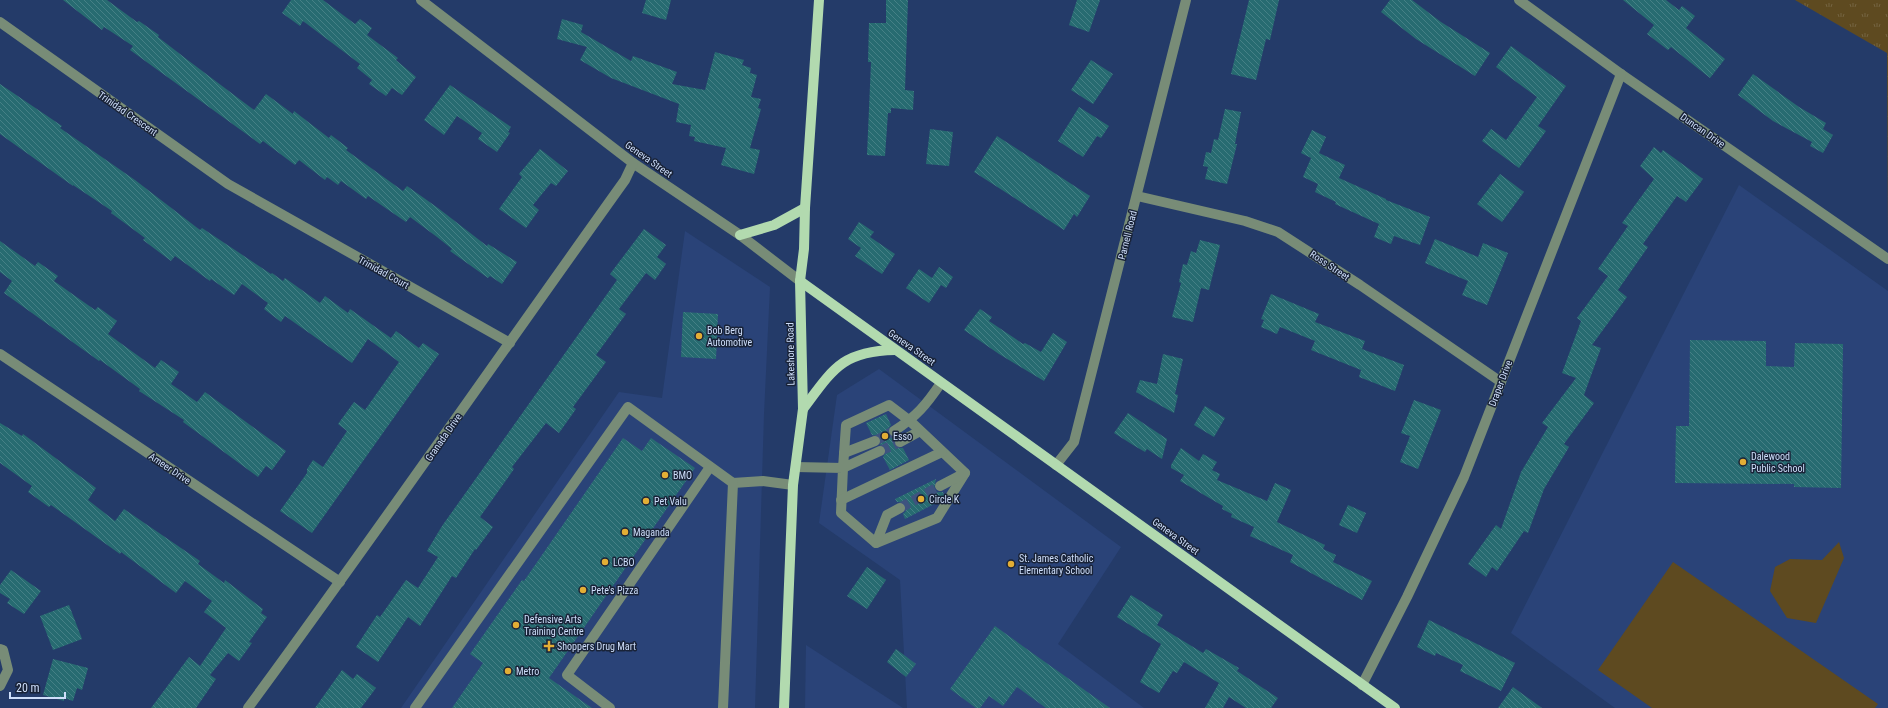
<svg xmlns="http://www.w3.org/2000/svg" width="1888" height="708" font-family="'Roboto Condensed',sans-serif">
	<style>
		.built { fill: #2a4378 }
		.grass { fill: url(#grass-tufts) }
		.garden { fill: #5e4a20 }
		.building { fill: url(#building-back-hatch) }
		.lines { fill: none; stroke-linecap: round; stroke-linejoin: round }
		.minor-tunnel { stroke: #3e537f; stroke-width: 10; stroke-dasharray: 10 5; stroke-linecap: butt }
		.minor { stroke: #788c77; stroke-width: 10 }
		.major { stroke: #b2daaf; stroke-width: 10 }
		.poi-dot { fill: #e3ae35; stroke: #192338; stroke-width: 1.5 }
		.labels { text-anchor: middle; stroke-width: 3; stroke-linejoin: round; paint-order: stroke }
		.street-label { font-size: 10px; fill: #cedefa; stroke: #192338 }
		.poi-label { font-size: 10px; fill: #cedefa; stroke: #192338; text-anchor: start }
	</style>
	<defs>
		<pattern id="grass-tufts" width="24" height="20" patternUnits="userSpaceOnUse"><rect width="24" height="20" fill="#5e4a20"/><path d="M3 7l-1-3M5 7V3M7 7l1-3M15 17l-1-3M17 17v-4M19 17l1-3" fill="none" stroke="#746441"/></pattern>
		<pattern id="building-back-hatch" width="6" height="6" patternUnits="userSpaceOnUse"><rect width="6" height="6" fill="#276b71"/><path d="M-1 5l2 2M0 0l6 6M5-1l2 2" fill="none" stroke="#458086"/></pattern>
	</defs>
	<rect width="100%" height="100%" fill="#243b69"/>
	<!-- built -->
	<g class="built">
		<polygon points="1739,185 1888,291 1888,708 1615,708 1511,633"/>
		<polygon points="685,231 770,287 764,414 755,708 401,708 619,392 662,398"/>
		<polygon points="879,369 1121,547 1058,644 1144,708 907,708 900,580 819,523 837,395"/>
		<polygon points="806,645 903,708 805,708"/>
	</g>
	<!-- grass -->
	<polygon class="grass" points="1795,0 1888,0 1888,246 1887,53"/>
	<!-- garden -->
	<g class="garden">
		<polygon points="1839,542 1844,558 1816,623 1787,618 1770,591 1775,567 1790,559 1822,560"/>
		<polygon points="1673,562 1878,704 1875,708 1652,708 1598,670"/>
	</g>
	<!-- building -->
	<g class="building">
		<polygon points="63,0 107,0 137,22 139,21 159,35 158,37 189,61 254,110 266,94 293,114 294,111 329,138 331,135 348,148 346,150 403,191 407,186 438,208 487,246 488,244 517,262 502,284 490,276 488,278 450,251 452,249 437,237 410,217 406,222 368,196 366,199 341,181 338,185 327,177 325,180 299,160 295,165 263,141 260,144 130,50 133,46 104,27 102,30"/>
		<polygon points="291,0 323,0 355,24 360,19 372,28 367,35 398,58 396,60 416,77 402,95 392,88 386,96 369,84 372,80 357,68 360,64 303,21 300,26 282,13"/>
		<polygon points="646,0 671,0 666,20 642,13"/>
		<polygon points="886,0 908,0 905,90 914,91 913,110 891,108 891,113 888,113 885,156 867,155 871,62 868,62 869,23 886,23"/>
		<polygon points="1077,0 1100,0 1089,32 1069,25"/>
		<polygon points="1249,0 1279,0 1270,40 1266,39 1256,80 1231,74"/>
		<polygon points="1390,0 1412,0 1441,22 1490,53 1475,76 1416,39 1381,12"/>
		<polygon points="1623,0 1666,0 1679,10 1682,6 1695,16 1686,28 1725,59 1710,78 1671,47 1668,50 1647,34 1654,25"/>
		<polygon points="562,19 583,25 581,32 631,61 633,56 677,72 672,84 705,90 715,52 744,60 742,65 751,68 750,73 757,75 751,97 761,99 758,108 761,109 750,148 760,150 754,174 721,165 726,148 694,141 695,137 689,136 691,125 676,122 679,104 611,78 580,60 587,47 557,39"/>
		<polygon points="1511,46 1566,86 1538,126 1546,131 1519,168 1482,141 1491,129 1506,140 1537,97 1496,67"/>
		<polygon points="1091,60 1113,74 1093,104 1071,90"/>
		<polygon points="1753,74 1799,107 1826,123 1823,129 1833,135 1823,153 1810,146 1812,142 1773,121 1738,95"/>
		<polygon points="0,84 62,126 60,128 135,180 200,230 202,228 271,274 272,273 283,281 285,278 320,303 325,296 348,313 350,309 391,338 396,331 419,348 423,343 439,354 312,533 280,511 307,473 307,469 313,460 323,467 347,431 338,424 354,402 365,410 399,362 368,339 352,363 285,316 281,322 264,309 268,303 242,284 234,295 211,279 210,281 175,256 171,261 143,240 145,238 111,213 112,211 73,185 73,186 0,134"/>
		<polygon points="450,85 511,127 508,132 510,133 497,152 478,139 482,133 457,116 444,135 424,120"/>
		<polygon points="1079,107 1109,126 1101,138 1097,136 1083,157 1058,141"/>
		<polygon points="1225,109 1241,112 1235,144 1237,144 1227,184 1205,179 1208,167 1203,166 1206,152 1211,153 1214,139 1218,140"/>
		<polygon points="930,129 953,132 949,166 926,164"/>
		<polygon points="1312,130 1326,137 1319,153 1345,165 1339,178 1386,199 1386,200 1430,217 1420,245 1394,236 1391,244 1374,237 1379,224 1335,204 1336,202 1315,192 1318,184 1303,177 1311,158 1301,153"/>
		<polygon points="997,136 1090,196 1077,217 1074,214 1064,230 974,172"/>
		<polygon points="1654,147 1661,153 1663,150 1703,179 1686,202 1677,196 1643,244 1648,247 1618,290 1627,297 1592,345 1601,348 1584,395 1594,403 1564,444 1569,447 1544,489 1528,533 1524,531 1497,571 1492,567 1486,577 1468,564 1496,525 1501,529 1521,472 1548,427 1542,423 1576,378 1562,373 1581,321 1577,318 1608,276 1598,269 1628,226 1622,223 1654,179 1640,166"/>
		<polygon points="540,149 568,171 556,186 551,183 533,205 539,210 526,228 499,209 522,177 519,174"/>
		<polygon points="1500,174 1524,192 1502,222 1477,204"/>
		<polygon points="859,222 874,232 870,237 895,254 882,274 855,256 861,248 848,239"/>
		<polygon points="644,229 666,245 657,257 666,264 655,280 646,273 619,309 626,314 596,355 606,362 573,407 576,409 559,433 546,423 512,467 514,469 480,517 493,527 476,550 475,549 456,578 452,576 420,626 408,617 378,662 356,647 377,615 380,617 406,580 418,588 438,557 427,551 442,526 617,280 610,274"/>
		<polygon points="1435,239 1478,257 1483,243 1508,253 1487,305 1462,295 1468,281 1425,263"/>
		<polygon points="1200,240 1220,245 1209,290 1201,288 1193,322 1172,317 1181,283 1179,282 1183,264 1187,265 1191,251 1196,253"/>
		<polygon points="0,241 35,266 38,262 58,276 54,281 95,310 98,307 117,321 108,334 155,368 161,360 179,372 171,384 197,402 205,392 286,451 272,470 266,466 258,477 183,422 184,420 139,391 140,389 100,360 99,361 4,293 12,281 0,272"/>
		<polygon points="939,267 953,277 946,288 941,285 929,303 906,288 919,269 932,278"/>
		<polygon points="1271,294 1319,314 1315,322 1365,341 1362,349 1404,365 1395,391 1359,377 1361,370 1311,350 1315,341 1280,327 1277,334 1261,327 1264,320 1261,319"/>
		<polygon points="980,309 992,317 989,321 1023,344 1025,343 1041,352 1053,333 1067,342 1044,381 999,354 964,330"/>
		<polygon points="683,312 718,314 716,359 681,357"/>
		<polygon points="1690,340 1766,341 1766,366 1794,367 1795,343 1843,344 1841,488 1794,487 1794,484 1675,483 1676,426 1689,426"/>
		<polygon points="1163,354 1183,359 1175,394 1178,395 1174,413 1136,392 1140,380 1157,384"/>
		<polygon points="1414,400 1441,410 1418,469 1400,462 1410,436 1401,433"/>
		<polygon points="1205,406 1225,418 1214,437 1194,425"/>
		<polygon points="1128,413 1167,439 1162,459 1147,449 1145,452 1133,445 1114,433"/>
		<polygon points="886,414 891,425 888,429 888,434 892,437 896,437 894,441 895,445 899,448 903,448 909,460 890,470 883,457 886,452 886,448 880,445 881,439 879,436 872,435 866,423"/>
		<polygon points="0,423 22,436 23,434 96,488 88,500 115,521 124,509 200,561 198,564 224,583 225,580 263,609 261,613 267,617 249,642 252,643 239,661 228,653 210,675 216,679 196,708 151,708 189,657 200,666 226,628 204,612 212,601 185,581 176,593 121,552 120,554 51,505 49,507 28,492 32,486 0,463"/>
		<polygon points="623,438 642,451 651,438 695,468 549,678 592,708 452,708 483,663 470,654 522,580 524,581"/>
		<polygon points="1181,448 1199,461 1203,454 1217,462 1212,470 1220,474 1217,480 1267,501 1275,483 1291,490 1277,522 1325,545 1323,549 1336,555 1333,562 1372,581 1362,600 1290,562 1293,555 1250,536 1254,527 1231,517 1232,514 1222,509 1223,506 1180,481 1184,475 1171,468 1171,465"/>
		<polygon points="936,479 934,489 937,492 943,492 944,495 940,501 905,519 903,514 906,511 906,505 903,502 897,502 895,499"/>
		<polygon points="1348,505 1366,513 1357,533 1339,525"/>
		<polygon points="867,567 886,580 867,609 847,596"/>
		<polygon points="11,570 41,591 24,614 7,603 10,599 0,593 0,585"/>
		<polygon points="1131,595 1163,615 1157,625 1203,653 1206,649 1239,668 1237,671 1278,698 1271,708 1246,708 1229,697 1223,708 1205,708 1219,683 1184,662 1177,673 1173,671 1159,693 1140,682 1161,644 1117,617"/>
		<polygon points="69,605 82,639 53,650 40,616"/>
		<polygon points="1429,620 1515,663 1501,691 1460,671 1463,665 1436,653 1435,656 1417,647"/>
		<polygon points="995,626 1038,657 1110,708 1046,708 1017,687 1003,706 989,696 980,708 976,708 950,689"/>
		<polygon points="896,649 916,664 906,677 887,662"/>
		<polygon points="53,659 88,668 82,690 77,688 73,701 64,698 64,701 43,695"/>
		<polygon points="342,670 353,679 357,674 376,688 361,708 315,708"/>
		<polygon points="1513,687 1542,708 1498,708"/>
	</g>
	<g class="lines">
		<!-- minor-tunnel -->
		<g class="minor-tunnel">
			<polyline points="875,441 894,431"/>
			<polyline points="880,451 900,442"/>
			<polyline points="900,508 940,486"/>
		</g>
		<!-- minor -->
		<g class="minor">
			<polyline points="421,0 633,163 740,235 800,281"/>
			<polyline points="1519,0 1621,74 1888,259"/>
			<polyline points="0,22 228,184 510,343"/>
			<polyline points="1137,196 1245,221 1278,232 1360,285 1501,382"/>
			<polyline points="0,354 340,582"/>
			<path d="M894 431C917 416 926 405 941 383"/>
			<polyline points="900,442 920,431"/>
			<polyline points="844,453 875,441"/>
			<polyline points="1056,465 1074,442 1076,434 1186,0"/>
			<polyline points="796,467 843,468 841,513 876,543 937,518 965,473 910,421 889,405 846,425 843,468 880,451"/>
			<polyline points="940,486 965,473"/>
			<polyline points="841,500 942,452"/>
			<polyline points="876,543 887,515 900,508"/>
			<polyline points="0,649 3,650 8,670 0,686"/>
			<polyline points="1362,685 1407,597 1464,477 1621,74"/>
			<path d="M248 708C376 534 499 356 625 180L633 163"/>
			<polyline points="415,708 628,407 733,483 763,481 793,485"/>
			<polyline points="610,708 567,675 710,467"/>
			<polyline points="723,708 733,483"/>
		</g>
		<!-- major -->
		<g class="major">
			<polyline points="740,235 774,225 805,208"/>
			<polyline points="800,281 1395,708"/>
			<path d="M803 409C833 369 842 351 895 350"/>
			<polyline points="784,708 793,485 803,409 800,281 804,249 805,208 819,0"/>
		</g>
	</g>
	<!-- markers -->
	<g class="poi-dot">
		<circle cx="699" cy="336" r="4"/>
		<circle cx="885" cy="436" r="4"/>
		<circle cx="1743" cy="462" r="4"/>
		<circle cx="665" cy="475" r="4"/>
		<circle cx="921" cy="499" r="4"/>
		<circle cx="646" cy="501" r="4"/>
		<circle cx="625" cy="532" r="4"/>
		<circle cx="605" cy="562" r="4"/>
		<circle cx="1011" cy="564" r="4"/>
		<circle cx="583" cy="590" r="4"/>
		<circle cx="516" cy="625" r="4"/>
		<path d="M547 640h4v4h4v4h-4v4h-4v-4h-4v-4h4z"/>
		<circle cx="508" cy="671" r="4"/>
	</g>
	<g class="labels">
		<!-- street labels -->
		<g class="street-label">
			<text transform="translate(128 113) rotate(35)" y="4">Trinidad Crescent</text>
			<text transform="translate(1703 130) rotate(35)" y="4">Duncan Drive</text>
			<text transform="translate(649 159) rotate(35)" y="4">Geneva Street</text>
			<text transform="translate(1127 235) rotate(-76)" y="4">Parnell Road</text>
			<text transform="translate(1330 265) rotate(34)" y="4">Ross Street</text>
			<text transform="translate(384 272) rotate(29)" y="4">Trinidad Court</text>
			<text transform="translate(912 347) rotate(35)" y="4">Geneva Street</text>
			<text transform="translate(790 354) rotate(-91)" y="4">Lakeshore Road</text>
			<text transform="translate(1500 383) rotate(-69)" y="4">Draper Drive</text>
			<text transform="translate(443 437) rotate(-55)" y="4">Granada Drive</text>
			<text transform="translate(170 468) rotate(34)" y="4">Ameer Drive</text>
			<text transform="translate(1176 536) rotate(36)" y="4">Geneva Street</text>
		</g>
		<!-- poi labels -->
		<g class="poi-label">
			<text x="707" y="334">Bob Berg<tspan x="707" dy="12">Automotive</tspan></text>
			<text x="893" y="440">Esso</text>
			<text x="1751" y="460">Dalewood<tspan x="1751" dy="12">Public School</tspan></text>
			<text x="673" y="479">BMO</text>
			<text x="929" y="503">Circle K</text>
			<text x="654" y="505">Pet Valu</text>
			<text x="633" y="536">Maganda</text>
			<text x="1019" y="562">St. James Catholic<tspan x="1019" dy="12">Elementary School</tspan></text>
			<text x="613" y="566">LCBO</text>
			<text x="591" y="594">Pete's Pizza</text>
			<text x="524" y="623">Defensive Arts<tspan x="524" dy="12">Training Centre</tspan></text>
			<text x="557" y="650">Shoppers Drug Mart</text>
			<text x="516" y="675">Metro</text>
		</g>
	</g>
	<!-- scale -->
	<path d="M10 692v6h55v-6" fill="none" stroke="#cedefa" stroke-width="2"/>
	<text x="16" y="692" font-size="12" fill="#cedefa" stroke="#192338" stroke-width="3" paint-order="stroke">20 m</text>
</svg>
